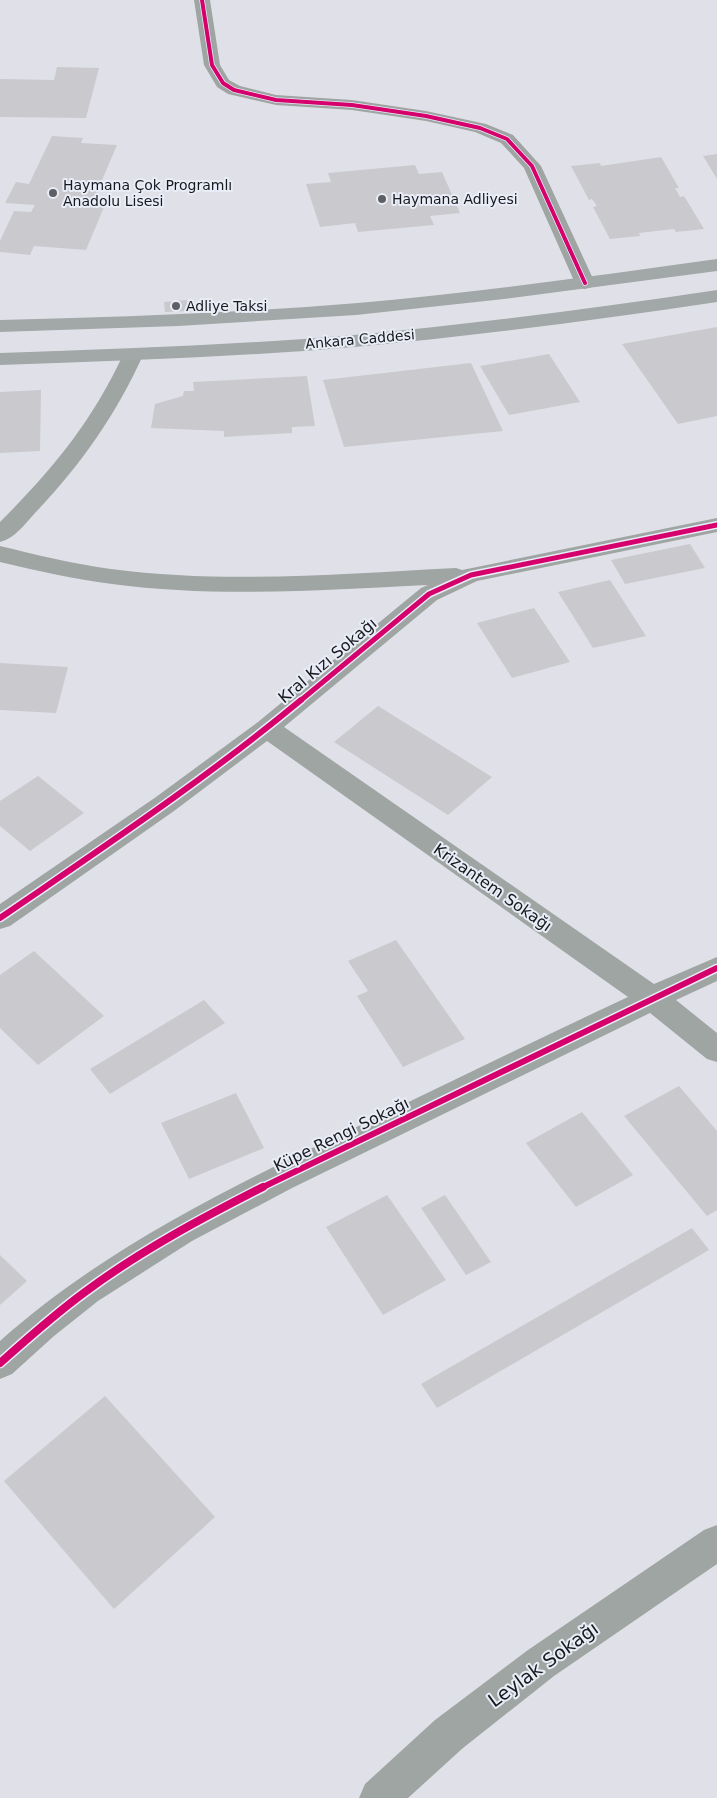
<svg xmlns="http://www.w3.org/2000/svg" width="717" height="1798" font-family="'DejaVu Sans',sans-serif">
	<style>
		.building { fill: #c9c9ce }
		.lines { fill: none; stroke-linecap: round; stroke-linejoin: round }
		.street { fill: #9fa5a2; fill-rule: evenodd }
		.primary { fill: #a1a8a7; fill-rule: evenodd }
		.cycleway-far3-casing { stroke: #e9edf8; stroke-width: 5.5 }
		.cycleway-far2-casing { stroke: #e9edf8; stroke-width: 8 }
		.cycleway-far1-casing { stroke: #e9edf8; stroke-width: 9 }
		.cycleway-casing { stroke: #e9edf8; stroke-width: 11 }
		.cycleway-far3 { stroke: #d6006c; stroke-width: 4 }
		.cycleway-far2 { stroke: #d6006c; stroke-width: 5 }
		.cycleway-far1 { stroke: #d6006c; stroke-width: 6 }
		.cycleway { stroke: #d6006c; stroke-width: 8 }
		.poi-dot { fill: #5e5f64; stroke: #e9edf8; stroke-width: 2 }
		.labels { text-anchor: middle; stroke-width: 4; stroke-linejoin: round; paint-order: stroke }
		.far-poi-label { font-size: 14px; fill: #18191d; stroke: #e9edf8; text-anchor: start }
		.far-street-label { font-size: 14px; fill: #18191d; stroke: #e9edf8 }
		.street-label { font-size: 16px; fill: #18191d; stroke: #e9edf8 }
		.near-street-label { font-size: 19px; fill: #18191d; stroke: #e9edf8 }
	</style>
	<rect width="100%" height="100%" fill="#e0e1e8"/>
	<!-- building -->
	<g class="building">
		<polygon points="57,67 99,68 86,118 0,117 0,79 54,80"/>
		<polygon points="52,136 83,138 81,143 117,145 91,206 104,207 86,250 34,246 30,255 0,252 0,241 14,211 31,212 35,205 5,203 16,182 29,184"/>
		<polygon points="717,154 717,179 703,156"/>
		<polygon points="661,157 679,188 675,188 680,197 684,196 704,229 676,232 674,229 639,233 640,236 610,239 593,207 597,206 592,199 589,200 571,166 600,163 601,166"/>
		<polygon points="415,165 419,174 442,172 460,213 430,216 434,225 358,232 355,223 320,227 306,184 331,182 328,173"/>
		<polygon points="187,300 188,311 165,312 164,302"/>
		<polygon points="717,327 717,416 678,424 622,344"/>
		<polygon points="549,354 580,402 509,415 480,366"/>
		<polygon points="471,363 503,431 344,447 323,380"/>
		<polygon points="307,376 315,426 292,427 292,433 224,437 224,431 151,428 155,404 183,396 184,391 194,391 193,382"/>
		<polygon points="41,390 40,451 0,453 0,392"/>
		<polygon points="690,544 705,568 625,584 611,560"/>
		<polygon points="610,580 646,636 593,648 558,592"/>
		<polygon points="534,608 570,662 512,678 477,623"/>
		<polygon points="0,663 68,667 56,713 0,710"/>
		<polygon points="378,706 492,777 448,815 334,742"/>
		<polygon points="38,776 84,813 30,851 0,826 0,801"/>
		<polygon points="396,940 465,1039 403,1067 357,996 368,991 348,961"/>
		<polygon points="34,951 104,1016 38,1065 0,1028 0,975"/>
		<polygon points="204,1000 225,1023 110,1094 90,1069"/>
		<polygon points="679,1086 717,1131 717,1210 707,1216 624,1116"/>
		<polygon points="236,1093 264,1148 189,1179 161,1123"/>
		<polygon points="582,1112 633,1175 576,1207 526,1143"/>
		<polygon points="387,1195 446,1280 383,1315 326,1227"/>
		<polygon points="445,1195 491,1262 466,1275 421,1208"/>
		<polygon points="692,1228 709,1250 437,1408 421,1384"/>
		<polygon points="0,1255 27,1281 0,1305"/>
		<polygon points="105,1396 215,1517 114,1609 4,1481"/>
	</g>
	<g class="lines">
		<!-- street -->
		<g class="street">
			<polygon points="194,0 210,0 220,65 229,80 240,86 276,95 352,100 426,111 486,124 513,135 541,166 595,283 592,287 585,289 578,287 575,283 524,168 501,143 475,132 426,121 352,110 276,105 228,94 217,87 204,65"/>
			<path d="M133 349 140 351 143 355C116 415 80 466 35 513 25 524 14 539 0 542V522C53 469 91 423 123 355L126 351Z"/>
			<path d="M717 518V532L477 581 437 600 284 727 654 984 717 957V981L676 1000 717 1033V1062L707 1059 650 1013 292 1188 192 1241 98 1301 54 1336 12 1374 0 1379V1341C108 1245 236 1184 365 1123 453 1081 540 1038 628 997L267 741 174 811 10 926 0 929V904L156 797 258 722 421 588 428 585C323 590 217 598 112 584 74 579 37 571 0 562V546C37 555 74 564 111 569 225 584 342 574 456 568L462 570Z"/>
			<polygon points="717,1525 717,1564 554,1676 463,1748 408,1798 359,1798 365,1784 435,1720 528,1650 704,1530"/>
		</g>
		<!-- primary -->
		<g class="primary">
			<path d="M717 259V271L504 299 356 315 178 326 0 332V320C119 317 239 313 358 303 478 292 597 276 717 259Z"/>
			<path d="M717 290V302C596 320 476 336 354 347 236 357 118 361 0 365V353C118 349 236 345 354 335 475 324 596 308 717 290Z"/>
		</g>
		<defs>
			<polyline id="cycleway-far3" points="202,0 212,65 223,83 234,90 276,100 352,105 426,116 480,128 507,139 532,166 585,283"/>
			<polyline id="cycleway-far2" points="300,701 429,594 471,575 717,525"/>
			<g id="cycleway-far1">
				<path d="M0 918C102 848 206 779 301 700"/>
				<polyline points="261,1188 717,968"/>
			</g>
			<path id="cycleway" d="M0 1363C28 1338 55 1314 85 1292 140 1251 202 1218 263 1187"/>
		</defs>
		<!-- cycleway-far3 casing -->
		<use href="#cycleway-far3" class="cycleway-far3-casing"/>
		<!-- cycleway-far2 casing -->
		<use href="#cycleway-far2" class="cycleway-far2-casing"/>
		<!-- cycleway-far1 casing -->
		<use href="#cycleway-far1" class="cycleway-far1-casing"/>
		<!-- cycleway casing -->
		<use href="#cycleway" class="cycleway-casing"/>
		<!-- cycleway-far3 -->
		<use href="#cycleway-far3" class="cycleway-far3"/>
		<!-- cycleway-far2 -->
		<use href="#cycleway-far2" class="cycleway-far2"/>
		<!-- cycleway-far1 -->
		<use href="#cycleway-far1" class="cycleway-far1"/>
		<!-- cycleway -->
		<use href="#cycleway" class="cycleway"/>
	</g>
	<!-- markers -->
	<g class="poi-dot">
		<circle cx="53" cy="193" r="5"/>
		<circle cx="382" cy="199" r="5"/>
		<circle cx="176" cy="306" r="5"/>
	</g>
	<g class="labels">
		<!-- far-poi labels -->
		<g class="far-poi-label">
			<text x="63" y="190">Haymana Çok Programlı<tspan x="63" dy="16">Anadolu Lisesi</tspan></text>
			<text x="392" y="204">Haymana Adliyesi</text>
			<text x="186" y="311">Adliye Taksi</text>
		</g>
		<!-- far-street labels -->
		<g class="far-street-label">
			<text transform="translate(360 339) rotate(-5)" y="5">Ankara Caddesi</text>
		</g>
		<!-- street labels -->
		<g class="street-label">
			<text transform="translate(327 660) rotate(-40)" y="6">Kral Kızı Sokağı</text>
			<text transform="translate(493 887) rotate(35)" y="6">Krizantem Sokağı</text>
			<text transform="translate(341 1134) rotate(-26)" y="6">Küpe Rengi Sokağı</text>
		</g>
		<!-- near-street labels -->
		<g class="near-street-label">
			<text transform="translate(543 1664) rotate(-36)" y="7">Leylak Sokağı</text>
		</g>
	</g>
</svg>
